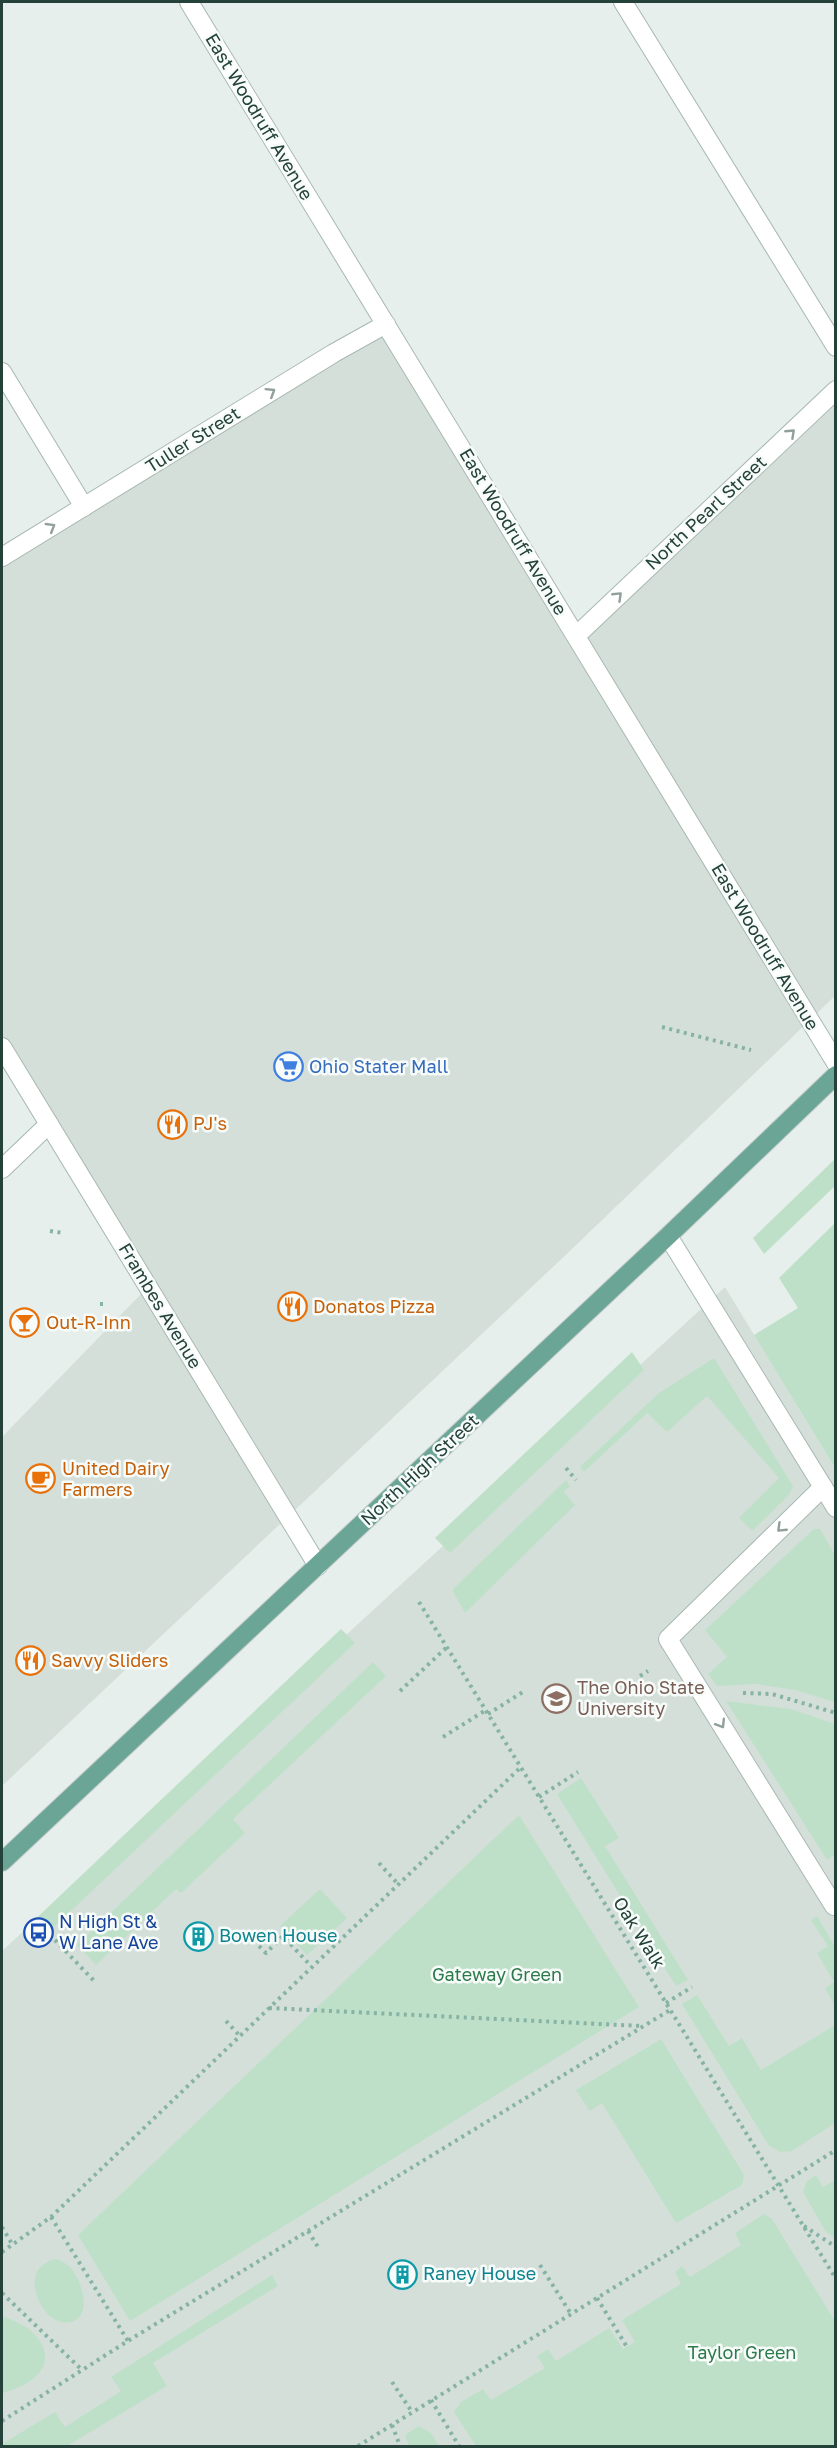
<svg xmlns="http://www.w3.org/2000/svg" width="837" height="2448" font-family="'Golos Text',sans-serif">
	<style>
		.built { fill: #d4dfda }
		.green { fill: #bfe0c8 }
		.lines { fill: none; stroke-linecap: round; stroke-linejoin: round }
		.service-casing { stroke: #a8b8b2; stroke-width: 20 }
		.minor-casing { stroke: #a8b8b2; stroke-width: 20 }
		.primary-casing { stroke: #c2cac8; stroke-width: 20 }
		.path { stroke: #86b3a5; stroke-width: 4; stroke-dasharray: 3 4.5; stroke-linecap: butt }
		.service { stroke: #fff; stroke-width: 18 }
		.minor { stroke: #fff; stroke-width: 18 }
		.primary { stroke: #6aa596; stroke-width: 18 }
		.oneway { stroke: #92a09c }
		.labels { text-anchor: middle; stroke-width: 5; stroke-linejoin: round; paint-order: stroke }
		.street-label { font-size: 18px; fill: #24423a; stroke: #f7fbf9 }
		.shop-label { font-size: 18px; fill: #366cbe; stroke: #f7fbf9; text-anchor: start }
		.food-label { font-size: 18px; fill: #c56008; stroke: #f7fbf9; text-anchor: start }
		.education-label { font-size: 18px; fill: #785e54; stroke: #f7fbf9; text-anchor: start }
		.transit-label { font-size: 18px; fill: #164399; stroke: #f7fbf9; text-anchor: start }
		.culture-label { font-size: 18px; fill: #0d838f; stroke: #f7fbf9; text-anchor: start }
		.park-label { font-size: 18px; fill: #2d7a4b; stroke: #f7fbf9 }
	</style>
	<rect width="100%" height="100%" fill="#e6efeb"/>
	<!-- built -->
	<g class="built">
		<polygon points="391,326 576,642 835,398 835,996 572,1249 2,1786 2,1437 144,1291 2,1055 2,560"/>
		<polygon points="725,1287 835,1468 835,2446 2,2446 2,1951"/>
	</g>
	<!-- green -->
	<g class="green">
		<polygon points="835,1159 835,1186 764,1254 753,1238"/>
		<polygon points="835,1223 835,1468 754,1335 798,1308 779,1278"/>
		<polygon points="632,1352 644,1370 450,1553 435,1538"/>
		<polygon points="714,1358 793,1486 789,1495 752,1531 739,1518 779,1478 707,1396 667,1432 647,1413 584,1472 580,1467 659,1393"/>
		<polygon points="566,1480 570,1486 564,1492 575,1505 465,1613 452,1590"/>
		<polygon points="814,1529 820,1529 835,1555 835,1702 795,1690 756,1684 717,1686 708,1674 727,1657 705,1630"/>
		<polygon points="341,1629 355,1643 39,1941 26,1928"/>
		<polygon points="373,1662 386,1676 233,1819 245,1833 181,1893 176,1889 96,1965 77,1945"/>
		<polygon points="726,1701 791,1709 835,1724 835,1854 827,1860"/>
		<polygon points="581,1778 619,1838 605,1846 688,1980 676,1986 557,1794"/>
		<polygon points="519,1815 639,2007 130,2321 78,2235"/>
		<polygon points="320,1889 347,1918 307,1955 280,1926"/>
		<polygon points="817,1916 835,1947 835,2006 825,1988 834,1982 817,1953 828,1946 811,1920"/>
		<polygon points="697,1995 729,2046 742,2038 761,2070 835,2025 835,2123 792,2151 781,2152 769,2146 682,2004"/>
		<polygon points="661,2039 744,2175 742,2185 676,2223 602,2103 590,2111 576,2090"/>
		<polygon points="816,2175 823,2187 835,2180 835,2238 826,2232 803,2192 807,2181"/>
		<polygon points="764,2214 772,2219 835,2321 835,2446 476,2446 454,2412 461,2402 483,2389 491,2400 545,2368 537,2356 548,2349 556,2361 609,2328 623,2349 635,2342 622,2320 681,2284 675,2272 682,2266 690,2277 741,2245 735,2233"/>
		<path d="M57 2259C61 2261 66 2263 69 2266 81 2277 94 2316 71 2322 43 2330 13 2266 57 2259Z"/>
		<polygon points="272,2275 278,2286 153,2363 167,2386 67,2446 2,2446 2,2444 55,2412 65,2427 121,2391 111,2377"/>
		<path d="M2 2316C14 2321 27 2325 35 2335 62 2365 30 2387 2 2393Z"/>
		<polygon points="419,2426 431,2433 439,2446 409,2446 405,2435"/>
	</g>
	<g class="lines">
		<defs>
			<g id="service">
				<polyline points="623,2 836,347"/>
				<polyline points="2,372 84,507"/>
				<polyline points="576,636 836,390"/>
				<polyline points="2,1169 49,1124"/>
				<polyline points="668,1236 836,1508"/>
				<polyline points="823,1487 668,1639 834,1906 836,1905"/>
			</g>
			<g id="minor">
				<polyline points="189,2 836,1063"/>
				<polyline points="2,557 334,353 386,324"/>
				<polyline points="2,1047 318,1566"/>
			</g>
			<polyline id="primary" points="2,1862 668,1236 836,1075"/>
		</defs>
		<!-- service casing -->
		<use href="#service" class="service-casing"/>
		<!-- minor casing -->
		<use href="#minor" class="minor-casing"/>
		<!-- primary casing -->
		<use href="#primary" class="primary-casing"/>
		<!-- path -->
		<g class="path">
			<polyline points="662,1027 751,1050"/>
			<polyline points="50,1231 63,1233"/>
			<polyline points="100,1304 106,1304"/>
			<polyline points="566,1468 576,1480"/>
			<polyline points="419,1602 836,2279"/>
			<polyline points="640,1676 648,1671"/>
			<polyline points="400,1691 447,1647"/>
			<polyline points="743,1693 772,1694 836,1713"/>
			<polyline points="488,1714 526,1690"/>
			<polyline points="443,1737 486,1710"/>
			<polyline points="539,1797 578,1772"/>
			<polyline points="379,1863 398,1884"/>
			<polyline points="55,1940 96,1983"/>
			<polyline points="259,1946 266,1953 283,1936 311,1966"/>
			<polyline points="666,2003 692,1987"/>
			<polyline points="269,2008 642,2026"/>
			<polyline points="226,2021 239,2035"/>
			<polyline points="51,2217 128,2341"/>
			<polyline points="804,2226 836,2247"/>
			<polyline points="2,2227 12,2244"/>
			<polyline points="308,2231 318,2247"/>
			<polyline points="2,2252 51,2217 521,1767"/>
			<polyline points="540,2265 571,2314"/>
			<polyline points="2,2293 82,2370"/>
			<polyline points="597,2298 627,2347"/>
			<polyline points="392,2382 412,2412"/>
			<polyline points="431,2400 459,2446"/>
			<polyline points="2,2421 131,2339 670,2010"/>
			<polyline points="392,2425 400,2446"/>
			<polyline points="358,2446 836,2150"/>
		</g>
		<!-- service -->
		<use href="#service" class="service"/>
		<!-- minor -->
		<use href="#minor" class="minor"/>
		<!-- primary -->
		<use href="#primary" class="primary"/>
	</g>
	<!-- one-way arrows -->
	<defs><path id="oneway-chevron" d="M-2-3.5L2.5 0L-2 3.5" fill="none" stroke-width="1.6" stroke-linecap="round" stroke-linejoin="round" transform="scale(1.5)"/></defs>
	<g class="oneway">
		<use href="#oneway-chevron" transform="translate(271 392) rotate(-32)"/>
		<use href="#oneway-chevron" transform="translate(791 433) rotate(-43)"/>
		<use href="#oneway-chevron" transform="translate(51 527) rotate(-31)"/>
		<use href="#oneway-chevron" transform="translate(618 596) rotate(-44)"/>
		<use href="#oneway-chevron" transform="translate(781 1528) rotate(136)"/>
		<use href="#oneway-chevron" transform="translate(721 1724) rotate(58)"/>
	</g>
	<!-- icons -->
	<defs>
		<symbol id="supermarket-ring" viewBox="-11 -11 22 22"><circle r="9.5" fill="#f7fbf9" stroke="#3f7fe0" stroke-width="1.5"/><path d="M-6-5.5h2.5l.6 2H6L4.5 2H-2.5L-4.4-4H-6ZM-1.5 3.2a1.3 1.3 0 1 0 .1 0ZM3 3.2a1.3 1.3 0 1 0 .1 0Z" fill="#3f7fe0"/></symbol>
		<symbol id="restaurant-ring" viewBox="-11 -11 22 22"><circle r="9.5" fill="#f7fbf9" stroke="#e8710a" stroke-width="1.5"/><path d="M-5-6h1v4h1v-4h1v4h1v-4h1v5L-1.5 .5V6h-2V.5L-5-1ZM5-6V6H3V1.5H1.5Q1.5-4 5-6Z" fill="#e8710a"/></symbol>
		<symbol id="bar-ring" viewBox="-11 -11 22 22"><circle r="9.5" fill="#f7fbf9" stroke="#e8710a" stroke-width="1.5"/><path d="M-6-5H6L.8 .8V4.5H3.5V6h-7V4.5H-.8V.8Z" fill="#e8710a"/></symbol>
		<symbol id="cafe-ring" viewBox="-11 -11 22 22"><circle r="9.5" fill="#f7fbf9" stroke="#e8710a" stroke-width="1.5"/><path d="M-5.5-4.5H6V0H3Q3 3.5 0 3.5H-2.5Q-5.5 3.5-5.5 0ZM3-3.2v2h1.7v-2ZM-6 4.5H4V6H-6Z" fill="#e8710a"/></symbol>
		<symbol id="university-ring" viewBox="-11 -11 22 22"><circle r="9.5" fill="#f7fbf9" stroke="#8d6e63" stroke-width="1.5"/><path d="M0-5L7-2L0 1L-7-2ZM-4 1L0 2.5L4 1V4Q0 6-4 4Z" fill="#8d6e63"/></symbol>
		<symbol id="bus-ring" viewBox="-11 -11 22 22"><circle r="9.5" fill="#f7fbf9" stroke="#1a4fb4" stroke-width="1.5"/><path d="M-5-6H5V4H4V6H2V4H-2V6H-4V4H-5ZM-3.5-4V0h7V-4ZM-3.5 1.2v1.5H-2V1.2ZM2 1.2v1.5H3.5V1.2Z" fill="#1a4fb4"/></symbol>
		<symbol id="building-ring" viewBox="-11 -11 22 22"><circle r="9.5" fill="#f7fbf9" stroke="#0f9aa8" stroke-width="1.5"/><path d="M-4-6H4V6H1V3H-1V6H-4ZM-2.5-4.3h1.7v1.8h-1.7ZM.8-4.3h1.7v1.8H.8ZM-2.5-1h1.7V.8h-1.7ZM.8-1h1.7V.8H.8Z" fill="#0f9aa8"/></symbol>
	</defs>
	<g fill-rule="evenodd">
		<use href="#supermarket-ring" x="272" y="1050" width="33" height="33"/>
		<use href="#restaurant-ring" x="156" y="1108" width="33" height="33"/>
		<use href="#restaurant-ring" x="276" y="1290" width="33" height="33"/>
		<use href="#bar-ring" x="8" y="1306" width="33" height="33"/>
		<use href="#cafe-ring" x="24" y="1462" width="33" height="33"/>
		<use href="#restaurant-ring" x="14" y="1644" width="33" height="33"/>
		<use href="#university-ring" x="540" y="1682" width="33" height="33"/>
		<use href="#bus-ring" x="22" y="1916" width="33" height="33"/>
		<use href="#building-ring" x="182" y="1920" width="33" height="33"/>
		<use href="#building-ring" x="386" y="2258" width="33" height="33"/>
	</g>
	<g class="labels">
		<!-- street labels -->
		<g class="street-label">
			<text transform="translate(259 117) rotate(59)" y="6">East Woodruff Avenue</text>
			<text transform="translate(193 440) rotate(-32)" y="6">Tuller Street</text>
			<text transform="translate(706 513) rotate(-43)" y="6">North Pearl Street</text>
			<text transform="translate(513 532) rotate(59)" y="6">East Woodruff Avenue</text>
			<text transform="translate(765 947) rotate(59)" y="6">East Woodruff Avenue</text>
			<text transform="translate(160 1306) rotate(59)" y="6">Frambes Avenue</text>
			<text transform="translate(420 1470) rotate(-43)" y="6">North High Street</text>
			<text transform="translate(639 1933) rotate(58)" y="6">Oak Walk</text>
		</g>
		<!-- shop labels -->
		<g class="shop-label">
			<text x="309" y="1073">Ohio Stater Mall</text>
		</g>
		<!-- food labels -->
		<g class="food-label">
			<text x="193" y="1130">PJ's</text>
			<text x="313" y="1313">Donatos Pizza</text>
			<text x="46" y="1329">Out-R-Inn</text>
			<text x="62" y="1475">United Dairy<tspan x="62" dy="21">Farmers</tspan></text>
			<text x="51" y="1667">Savvy Sliders</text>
		</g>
		<!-- education labels -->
		<g class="education-label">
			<text x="577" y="1694">The Ohio State<tspan x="577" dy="21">University</tspan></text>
		</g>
		<!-- transit labels -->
		<g class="transit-label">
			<text x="59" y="1928">N High St &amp;<tspan x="59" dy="21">W Lane Ave</tspan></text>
		</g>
		<!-- culture labels -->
		<g class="culture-label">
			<text x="219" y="1942">Bowen House</text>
			<text x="423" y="2280">Raney House</text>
		</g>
		<!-- park labels -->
		<g class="park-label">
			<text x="497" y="1981">Gateway Green</text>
			<text x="742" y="2359">Taylor Green</text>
		</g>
	</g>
	<!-- border -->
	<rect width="837" height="2448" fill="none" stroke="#24423a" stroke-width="6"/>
</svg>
